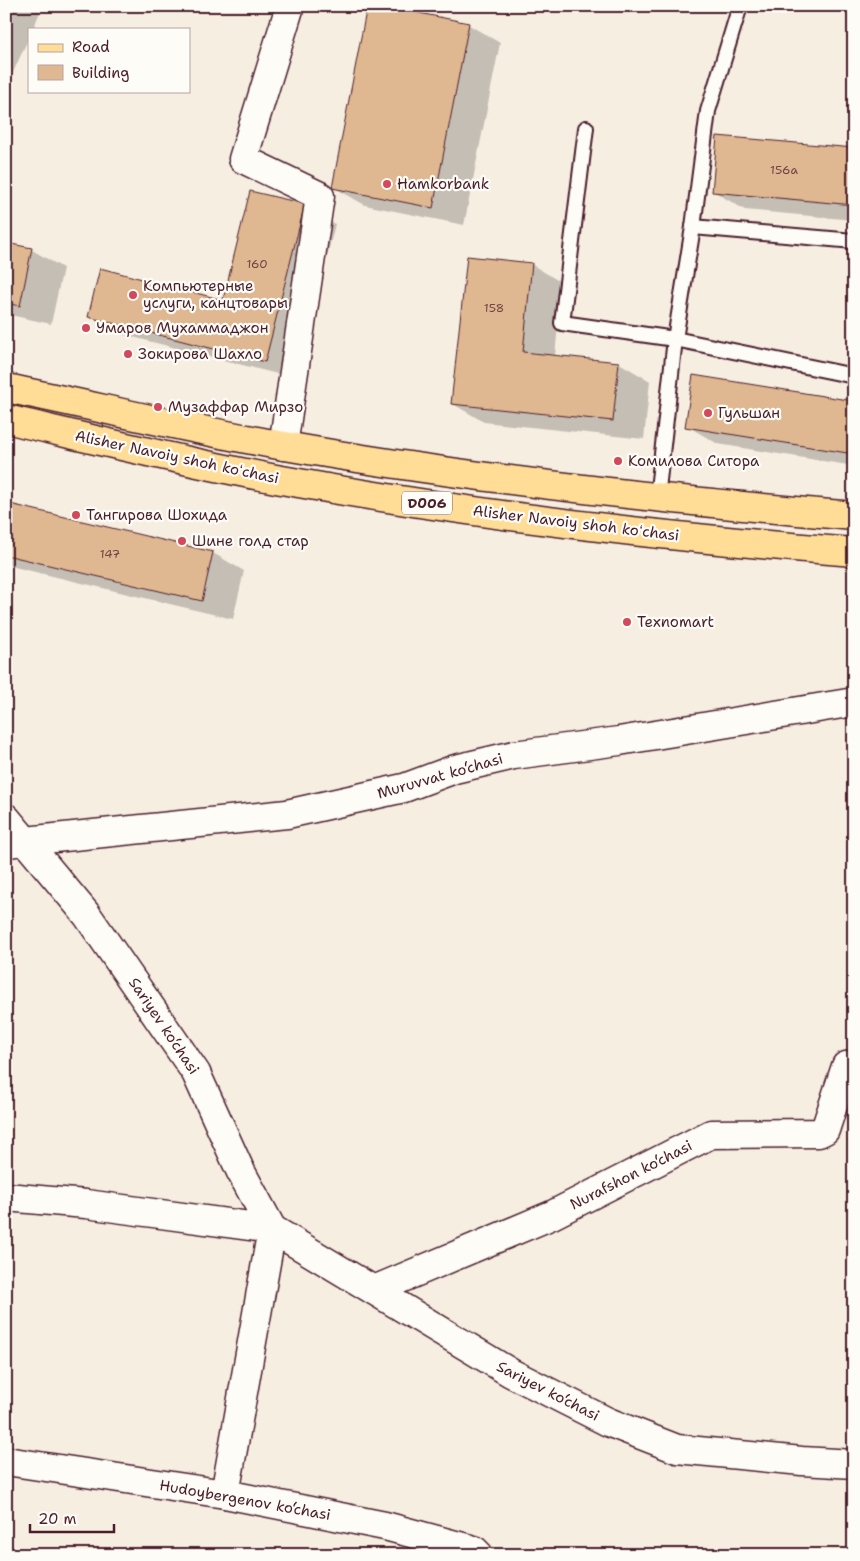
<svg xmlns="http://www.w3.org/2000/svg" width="860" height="1561" font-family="'Shantell Sans',sans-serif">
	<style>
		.shadow { fill: #0003 }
		.building { fill: #dfb790; stroke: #4a1f2b }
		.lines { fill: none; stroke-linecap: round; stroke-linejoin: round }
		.lane-casing { stroke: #4a1f2b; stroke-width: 18 }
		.street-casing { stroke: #4a1f2b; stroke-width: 31 }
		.primary-casing { stroke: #4a1f2b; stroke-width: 31 }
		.lane { stroke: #fdfcf7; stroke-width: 14 }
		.street { stroke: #fdfcf7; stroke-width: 28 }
		.primary { stroke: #ffdd96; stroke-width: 28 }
		.poi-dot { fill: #d1495b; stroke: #fdfcf7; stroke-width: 2 }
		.labels { text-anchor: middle; stroke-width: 4.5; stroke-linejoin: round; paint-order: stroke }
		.number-label { font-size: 12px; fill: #6f4544 }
		.shield { fill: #fdfcf7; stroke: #806168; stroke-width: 1 }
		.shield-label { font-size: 14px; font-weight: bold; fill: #4a1f2b }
		.poi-label { font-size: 15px; fill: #4a1f2b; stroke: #fdfcf7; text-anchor: start }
		.street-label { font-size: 15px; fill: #4a1f2b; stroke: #fdfcf7 }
	</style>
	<rect width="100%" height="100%" fill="#f7eee2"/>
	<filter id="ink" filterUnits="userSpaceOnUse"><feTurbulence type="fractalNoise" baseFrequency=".02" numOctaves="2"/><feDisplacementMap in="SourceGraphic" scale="10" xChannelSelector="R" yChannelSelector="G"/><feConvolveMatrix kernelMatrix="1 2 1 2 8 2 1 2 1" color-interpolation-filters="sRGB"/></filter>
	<g filter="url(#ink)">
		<!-- shadow -->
		<g class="shadow">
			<polygon points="6,6 42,7 33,29 29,29 29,37 6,88"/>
			<polygon points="378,6 469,25 500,43 464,225 365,205 333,187"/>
			<polygon points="854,150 854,220 745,210 713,191"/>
			<polygon points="304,206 335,224 297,379 121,334 89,316 223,301"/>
			<polygon points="6,244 32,250 63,268 51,324 6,314"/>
			<polygon points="531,264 562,283 555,356 619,363 650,381 644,439 484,422 453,404"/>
			<polygon points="854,403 854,466 718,444 687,426"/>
			<polygon points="6,504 213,553 244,571 233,619 6,565"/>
		</g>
		<!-- building -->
		<g class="building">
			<polygon points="367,6 384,6 469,23 433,208 332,188"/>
			<polygon points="717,136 854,148 854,205 712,192"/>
			<polygon points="250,191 305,204 265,362 88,317 100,268 223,300"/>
			<polygon points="6,243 32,248 20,306 6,303"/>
			<polygon points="467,256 532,263 523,352 619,362 613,421 451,404"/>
			<polygon points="693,375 854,401 854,454 685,427"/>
			<polygon points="6,503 213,552 202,601 6,555"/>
		</g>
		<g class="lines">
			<defs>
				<g id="lane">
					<polyline points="586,128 562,323 675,339 854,376"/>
					<polyline points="693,227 854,241"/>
					<polyline points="657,498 675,339 693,227 708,111 740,6"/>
				</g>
				<g id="street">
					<polyline points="283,446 320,196 243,159 290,6"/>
					<polyline points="6,818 87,915 196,1073 240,1170 272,1229 225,1494"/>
					<polyline points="6,843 287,814 404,788 455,769 514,755 619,741 854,702"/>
					<polyline points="6,1197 86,1204 272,1229 511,1373 608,1422 677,1449 802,1461 854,1464"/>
					<polyline points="374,1290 552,1215 711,1134 819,1133 825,1130 846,1066 854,1064"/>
					<polyline points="6,1461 225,1494 385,1526 474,1550 479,1555"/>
				</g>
				<g id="primary">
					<path d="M6 388C99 407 192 430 285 446 473 479 663 500 854 516"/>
					<path d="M6 419C96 440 186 462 276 479 467 514 660 537 854 552"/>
				</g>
			</defs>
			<!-- lane casing -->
			<use href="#lane" class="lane-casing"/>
			<!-- street casing -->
			<use href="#street" class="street-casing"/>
			<!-- primary casing -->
			<use href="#primary" class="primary-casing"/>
			<!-- lane -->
			<use href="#lane" class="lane"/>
			<!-- street -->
			<use href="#street" class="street"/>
			<!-- primary -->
			<use href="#primary" class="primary"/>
		</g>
	</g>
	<!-- markers -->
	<g class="poi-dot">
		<circle cx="387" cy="184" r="5"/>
		<circle cx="133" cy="295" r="5"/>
		<circle cx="86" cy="328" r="5"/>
		<circle cx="128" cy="354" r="5"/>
		<circle cx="158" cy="407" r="5"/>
		<circle cx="708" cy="413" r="5"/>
		<circle cx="618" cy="461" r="5"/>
		<circle cx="76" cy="515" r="5"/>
		<circle cx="182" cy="541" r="5"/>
		<circle cx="627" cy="622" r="5"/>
	</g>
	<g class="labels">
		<!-- number labels -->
		<g class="number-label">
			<text x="784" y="174">156а</text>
			<text x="257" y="268">160</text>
			<text x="494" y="312">158</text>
			<text x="110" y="558">147</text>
		</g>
		<!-- shield labels -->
		<rect class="shield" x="402" y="491.5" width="50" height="23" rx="4"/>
		<g class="shield-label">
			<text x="427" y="508">D006</text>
		</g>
		<!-- poi labels -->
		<g class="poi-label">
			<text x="397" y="189">Hamkorbank</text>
			<text x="143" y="291">Компьютерные<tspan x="143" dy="17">услуги, канцтовары</tspan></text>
			<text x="96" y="333">Умаров Мухаммаджон</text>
			<text x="138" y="359">Зокирова Шахло</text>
			<text x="168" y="412">Музаффар Мирзо</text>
			<text x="718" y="418">Гульшан</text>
			<text x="628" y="466">Комилова Ситора</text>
			<text x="86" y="520">Тангирова Шохида</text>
			<text x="192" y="546">Шине голд стар</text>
			<text x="637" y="627">Texnomart</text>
		</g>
		<!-- street labels -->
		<g class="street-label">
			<text transform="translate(177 457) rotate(12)" y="5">Alisher Navoiy shoh koʻchasi</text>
			<text transform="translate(576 523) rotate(7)" y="5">Alisher Navoiy shoh koʻchasi</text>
			<text transform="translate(440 776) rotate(-16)" y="5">Muruvvat ko‘chasi</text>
			<text transform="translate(164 1026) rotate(56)" y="5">Sariyev ko‘chasi</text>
			<text transform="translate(631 1175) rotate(-27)" y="5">Nurafshon ko‘chasi</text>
			<text transform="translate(548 1391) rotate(27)" y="5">Sariyev ko‘chasi</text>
			<text transform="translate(245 1500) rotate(10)" y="5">Hudoybergenov ko‘chasi</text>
		</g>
	</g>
	<!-- margin -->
	<rect width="860" height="1561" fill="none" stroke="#fdfcf7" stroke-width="25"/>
	<rect x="12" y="12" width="835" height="1536" fill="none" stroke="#4a1f2b" stroke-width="2" filter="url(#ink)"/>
	<!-- legend -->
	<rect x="28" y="28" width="162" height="65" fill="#fdfcf7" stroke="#b5a4a5"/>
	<rect x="38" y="44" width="25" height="8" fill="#ffdd96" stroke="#b5a4a5"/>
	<text x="72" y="52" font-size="15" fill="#4a1f2b">Road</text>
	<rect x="38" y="65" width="25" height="15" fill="#dfb790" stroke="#b5a4a5"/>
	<text x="72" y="78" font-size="15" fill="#4a1f2b">Building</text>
	<!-- scale -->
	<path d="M30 1524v8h84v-8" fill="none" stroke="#4a1f2b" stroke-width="2.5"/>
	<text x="38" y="1524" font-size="15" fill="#4a1f2b" stroke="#fdfcf7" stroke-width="4" paint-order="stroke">20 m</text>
</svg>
